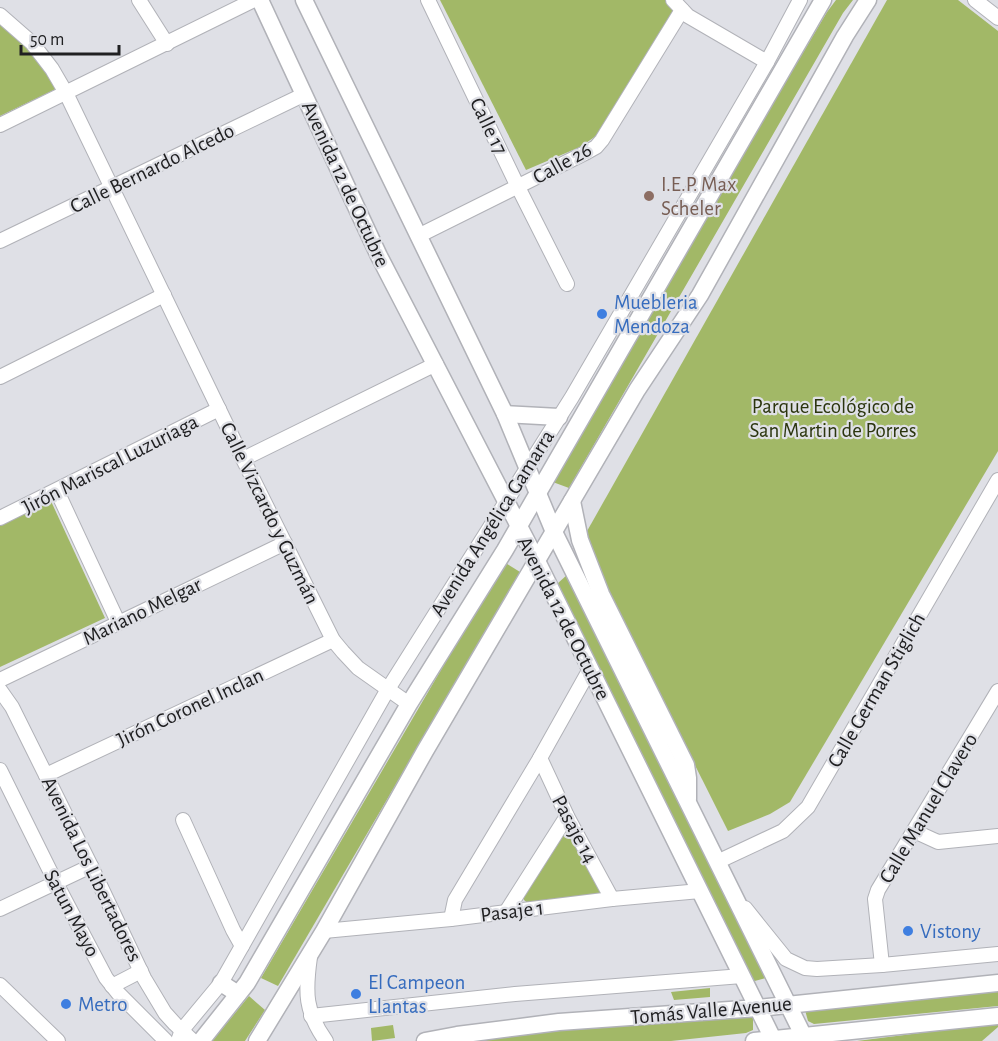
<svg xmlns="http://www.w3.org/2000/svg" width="998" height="1041" font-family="'Alegreya Sans',sans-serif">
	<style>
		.green { fill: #a2b867 }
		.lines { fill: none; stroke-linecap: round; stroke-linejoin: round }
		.minor-casing { stroke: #b1b2b8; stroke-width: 16 }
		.major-casing { stroke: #b1b2b8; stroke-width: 19 }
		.minor { stroke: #fff; stroke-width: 14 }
		.major { stroke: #fff; stroke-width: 16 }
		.education-dot { fill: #8d6e63; stroke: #dfe0e6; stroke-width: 2 }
		.shop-dot { fill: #3f7fe0; stroke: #dfe0e6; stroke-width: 2 }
		.labels { text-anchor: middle; stroke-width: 4.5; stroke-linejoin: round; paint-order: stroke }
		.street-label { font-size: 21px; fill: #202022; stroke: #dfe0e6 }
		.education-label { font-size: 21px; fill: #785e54; stroke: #dfe0e6; text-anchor: start }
		.shop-label { font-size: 21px; fill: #366cbe; stroke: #dfe0e6; text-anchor: start }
		.park-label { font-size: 21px; fill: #2b350e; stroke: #dfe0e6 }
	</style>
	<rect width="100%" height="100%" fill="#dfe0e6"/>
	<!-- green -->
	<g class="green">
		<polygon points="440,0 671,0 677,7 599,134 580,147 526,170"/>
		<polygon points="836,0 853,0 843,13 569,488 550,481 827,12"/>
		<polygon points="887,0 958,0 998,31 998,451 790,802 770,814 728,831 582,540"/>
		<polygon points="0,20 38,51 60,87 0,116"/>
		<polygon points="50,499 105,618 0,667 0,522"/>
		<polygon points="504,562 520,572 278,986 261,978"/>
		<polygon points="568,574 766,978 751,982 557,584"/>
		<polygon points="566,828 570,829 602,893 601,896 530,905 524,900 522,894"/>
		<polygon points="710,988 710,997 674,1000 671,992"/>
		<polygon points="998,988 998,1006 814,1024 808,1021 805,1010"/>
		<polygon points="249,996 265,1010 245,1041 212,1041"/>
		<polygon points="748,1013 753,1017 753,1030 746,1033 671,1041 469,1041 528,1031"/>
		<polygon points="998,1023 998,1027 982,1041 857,1041"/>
		<polygon points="393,1025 395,1038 372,1041 371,1028"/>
	</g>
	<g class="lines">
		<defs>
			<g id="minor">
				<polyline points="139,0 167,44"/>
				<polyline points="428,0 518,187 567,284"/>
				<polyline points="673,0 688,16 767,62"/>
				<polyline points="975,0 998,18"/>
				<polyline points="0,15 32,43 52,69 66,93 243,459 333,640 343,652 358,668 409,704"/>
				<polyline points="0,125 254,0"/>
				<polyline points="418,236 587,152 596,147 602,140 682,10"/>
				<polyline points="0,241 303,95"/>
				<polyline points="0,377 164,295"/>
				<polyline points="243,459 436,364"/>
				<polyline points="57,491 118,622"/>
				<polyline points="0,518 219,409"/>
				<polyline points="0,680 285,543"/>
				<polyline points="0,690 12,707 91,866 144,978 165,1013 175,1024 193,1041"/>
				<polyline points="540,758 567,816 612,899"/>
				<polyline points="0,770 56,883 106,978 118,993 166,1041"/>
				<polyline points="46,775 333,640"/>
				<polyline points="183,820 233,930 242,946"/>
				<polyline points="914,831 938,842 998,836"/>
				<polyline points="717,862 783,831 808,807 998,480"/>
				<polyline points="745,908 786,959 805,968 817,969 882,965 998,954"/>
				<polyline points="0,909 91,866"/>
				<polyline points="506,912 567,816"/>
				<polyline points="451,919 455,900 540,758 590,669"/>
				<polyline points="324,931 451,919 612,899 700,891"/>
				<path d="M310 957C305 992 305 1012 326 1041"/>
				<polyline points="882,965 875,899 878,890 998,691"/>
				<polyline points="0,985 58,1041"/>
				<polyline points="112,986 141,971"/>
				<polyline points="311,1016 515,994 742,976"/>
				<polyline points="178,1041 182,1030 221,983 388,689 572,397 767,62 800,0"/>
			</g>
			<g id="major">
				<polyline points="260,0 379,256 537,561 774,1041"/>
				<polyline points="304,0 505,414 554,532 806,1041"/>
				<polyline points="505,414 559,417"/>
				<polyline points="572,501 580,540 601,594 686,765 688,778 688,799"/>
				<polyline points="221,983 238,994"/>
				<polyline points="201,1041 247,983 409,704 505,550 823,0"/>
				<polyline points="257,1041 324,931 425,751 637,390 700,295 845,36 868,0"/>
				<polyline points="425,1041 457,1035 559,1022 758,1008 998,983"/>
				<polyline points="754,1041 998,1016"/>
			</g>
		</defs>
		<!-- minor casing -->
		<use href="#minor" class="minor-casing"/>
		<!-- major casing -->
		<use href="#major" class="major-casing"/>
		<!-- minor -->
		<use href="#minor" class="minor"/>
		<!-- major -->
		<use href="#major" class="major"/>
	</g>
	<!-- markers -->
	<circle class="education-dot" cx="649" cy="196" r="6"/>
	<g class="shop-dot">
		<circle cx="602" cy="314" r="6"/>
		<circle cx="908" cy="931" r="6"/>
		<circle cx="356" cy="994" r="6"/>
		<circle cx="66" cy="1004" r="6"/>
	</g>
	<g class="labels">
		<!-- street labels -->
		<g class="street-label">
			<text transform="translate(489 126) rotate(64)" y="7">Calle 17</text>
			<text transform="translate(562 163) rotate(-29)" y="7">Calle 26</text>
			<text transform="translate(152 168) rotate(-26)" y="7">Calle Bernardo Alcedo</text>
			<text transform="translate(346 184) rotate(65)" y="7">Avenida 12 de Octubre</text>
			<text transform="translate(110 464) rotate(-27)" y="7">Jirón Mariscal Luzuriaga</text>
			<text transform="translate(270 513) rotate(64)" y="7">Calle Vizcardo y Guzmán</text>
			<text transform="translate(492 523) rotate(-58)" y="7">Avenida Angélica Gamarra</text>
			<text transform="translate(142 611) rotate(-26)" y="7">Mariano Melgar</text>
			<text transform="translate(564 618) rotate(63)" y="7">Avenida 12 de Octubre</text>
			<text transform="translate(876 690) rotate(-60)" y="7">Calle German Stiglich</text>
			<text transform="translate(190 707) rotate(-25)" y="7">Jirón Coronel Inclan</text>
			<text transform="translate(928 808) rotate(-59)" y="7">Calle Manuel Clavero</text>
			<text transform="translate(575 829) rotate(62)" y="7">Pasaje 14</text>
			<text transform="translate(92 869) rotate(64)" y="7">Avenida Los Libertadores</text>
			<text transform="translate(512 911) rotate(-7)" y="7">Pasaje 1</text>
			<text transform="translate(72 913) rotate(62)" y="7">Satun Mayo</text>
			<text transform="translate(711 1010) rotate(-5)" y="7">Tomás Valle Avenue</text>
		</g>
		<!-- education labels -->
		<g class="education-label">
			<text x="661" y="191">I.E.P. Max<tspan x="661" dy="24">Scheler</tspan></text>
		</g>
		<!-- shop labels -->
		<g class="shop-label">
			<text x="614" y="309">Muebleria<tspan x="614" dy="24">Mendoza</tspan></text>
			<text x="920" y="938">Vistony</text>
			<text x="368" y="989">El Campeon<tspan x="368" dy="24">Llantas</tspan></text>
			<text x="78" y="1011">Metro</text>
		</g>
		<!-- park labels -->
		<g class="park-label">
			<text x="833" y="413">Parque Ecológico de<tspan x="833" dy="24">San Martin de Porres</tspan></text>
		</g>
	</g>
	<!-- scale -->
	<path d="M21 45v9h98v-9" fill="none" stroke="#202022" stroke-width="3"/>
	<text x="30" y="45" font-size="18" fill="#202022" stroke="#dfe0e6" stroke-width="4.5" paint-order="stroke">50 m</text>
</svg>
